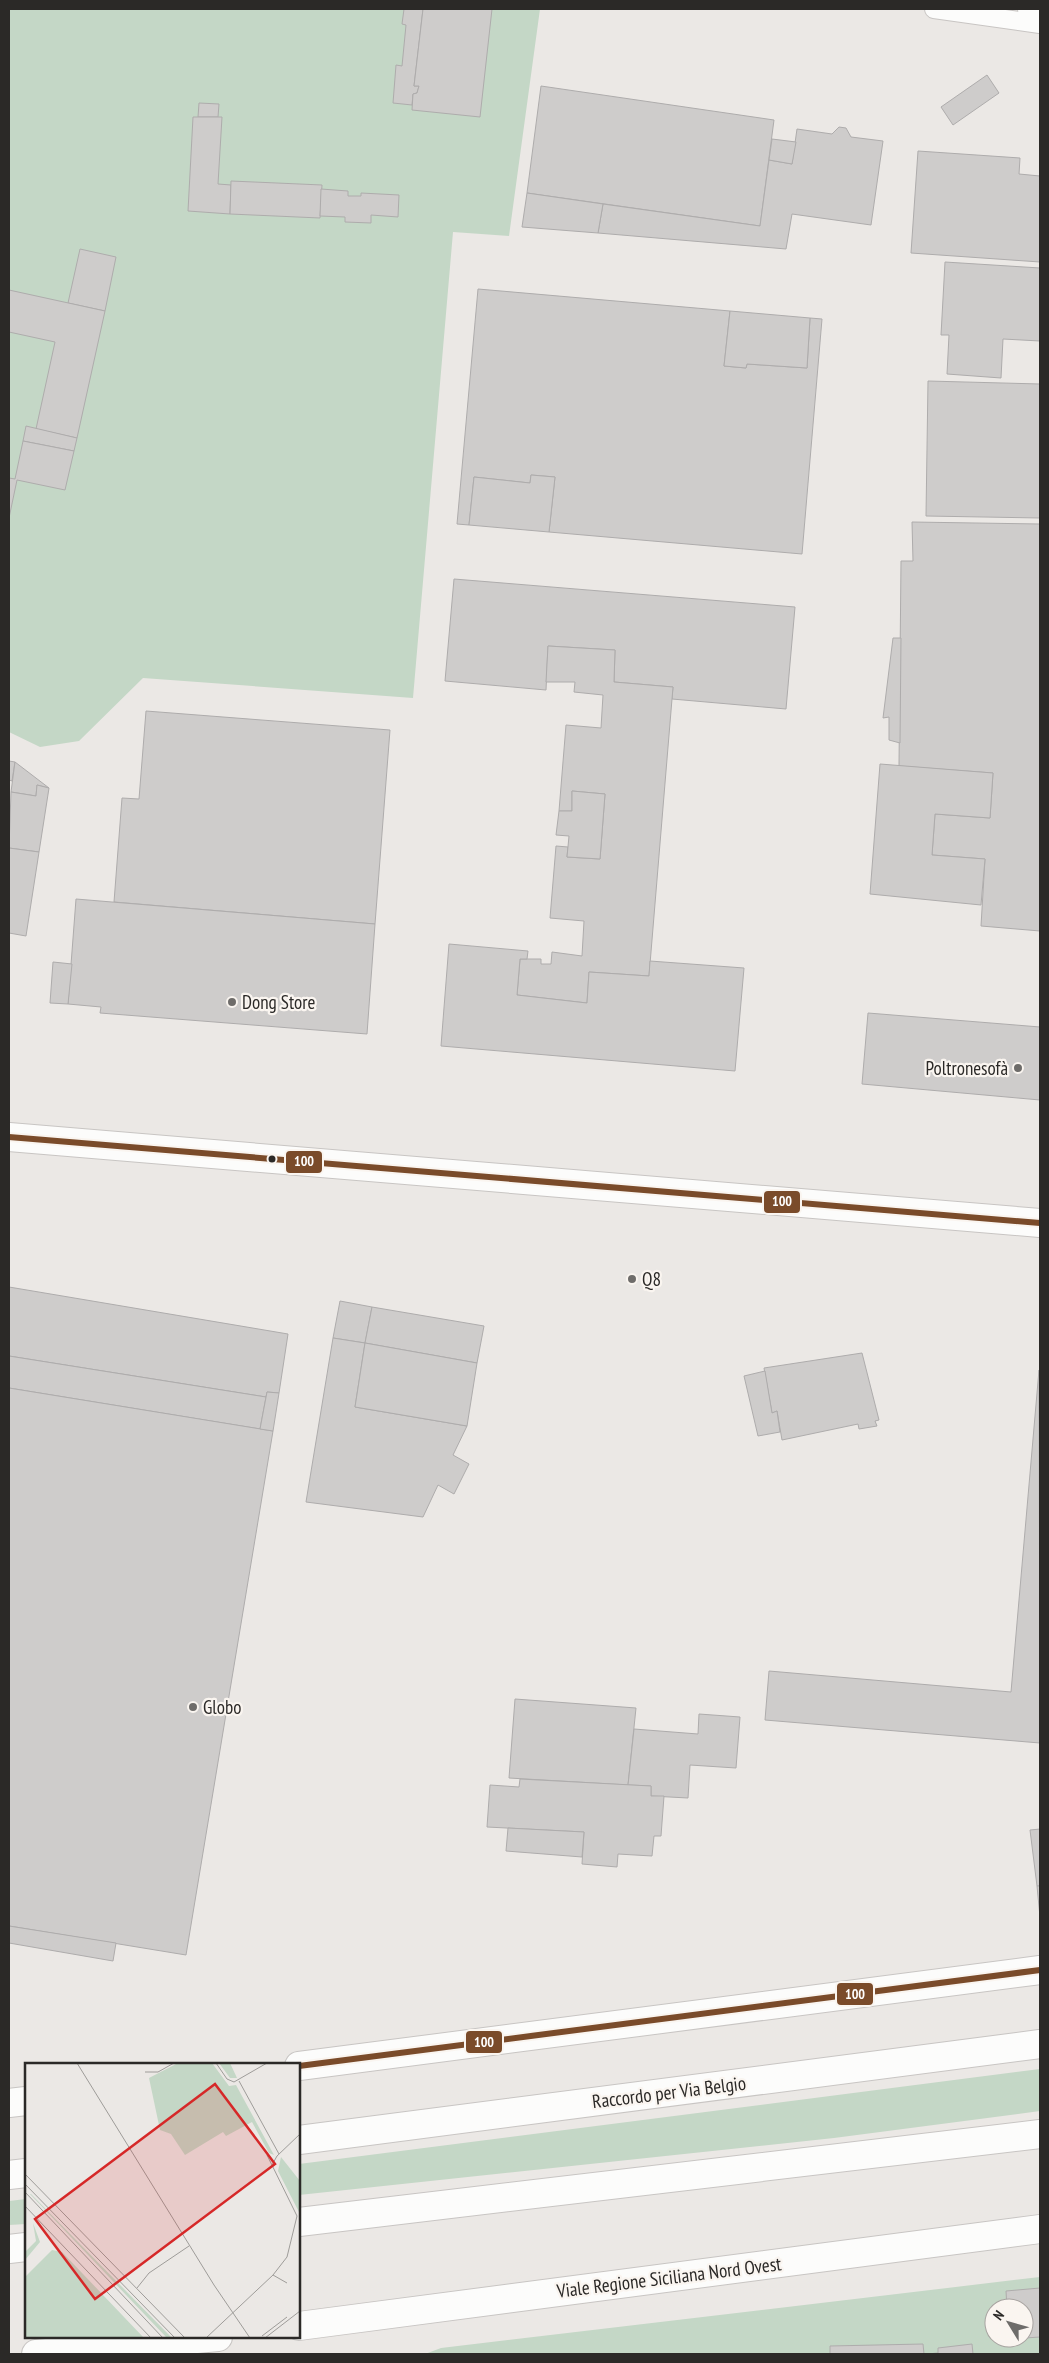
<svg xmlns="http://www.w3.org/2000/svg" width="1049" height="2363" font-family="'PT Sans Narrow',sans-serif">
	<style>
		.green { fill: #c4d7c6; fill-rule: evenodd }
		.building { fill: #cecccb; stroke: #aeacac }
		.lines { fill: none; stroke-linecap: round; stroke-linejoin: round }
		.lane-casing { stroke: #c8c5c3; stroke-width: 20 }
		.street-casing { stroke: #c8c5c3; stroke-width: 30 }
		.secondary-casing { stroke: #c8c5c3; stroke-width: 30 }
		.highway-casing { stroke: #c8c5c3; stroke-width: 30 }
		.lane { stroke: #fcfcfb; stroke-width: 18 }
		.street { stroke: #fcfcfb; stroke-width: 28 }
		.secondary { stroke: #fcfcfb; stroke-width: 28 }
		.highway { stroke: #fcfcfb; stroke-width: 28 }
		.bus-1-casing { stroke: #faf5f0; stroke-width: 10 }
		.bus-1 { stroke: #7a4b2a; stroke-width: 6 }
		.poi-dot { fill: #6e6c6a; stroke: #faf5f0; stroke-width: 2 }
		.bus-dot { fill: #2b2927; stroke: #faf5f0; stroke-width: 2 }
		.labels { text-anchor: middle; stroke-width: 4.5; stroke-linejoin: round; paint-order: stroke }
		.poi-label { font-size: 19px; fill: #2b2927; stroke: #faf5f0; text-anchor: start }
		.street-label { font-size: 19px; fill: #2b2927; stroke: #faf5f0 }
		.inset-road { fill: none; stroke: #9e9c99; stroke-width: 1 }
		.view { fill: #d62828; fill-opacity: 0.15; stroke: #d62828; stroke-width: 2.5 }
		.inset-edge { fill: none; stroke: #2b2927; stroke-width: 2.5 }
		.line-badge { stroke: #faf5f0; stroke-width: 2 }
		.badge-label { font-size: 14px; text-anchor: middle; font-weight: bold; fill: #fff }
	</style>
	<rect width="100%" height="100%" fill="#ebe8e5"/>
	<!-- green -->
	<g class="green">
		<polygon points="9,9 540,9 509,236 453,232 413,698 143,678 79,741 40,747 9,732"/>
		<polygon points="1040,2069 1040,2111 834,2138 299,2195 299,2164"/>
		<polygon points="26,2199 26,2224 9,2225 9,2201"/>
		<path d="M1040 2277V2354H425L441 2348ZM994 2308H1024V2338H994Z"/>
	</g>
	<!-- building -->
	<g class="building">
		<polygon points="404,9 423,9 414,86 419,86 417,93 413,94 412,105 393,103 396,65 402,66 406,25 402,24"/>
		<polygon points="423,9 492,9 480,117 412,110 413,94 417,93 419,86 414,86"/>
		<polygon points="987,75 999,93 953,125 941,107"/>
		<polygon points="541,86 774,120 760,226 527,193"/>
		<polygon points="199,103 219,104 218,117 198,117"/>
		<polygon points="193,117 222,117 218,184 231,185 230,214 188,211"/>
		<polygon points="839,127 846,128 851,137 883,141 871,225 792,214 786,249 598,233 603,204 760,226 769,160 792,164 797,129 832,134"/>
		<polygon points="772,139 796,142 792,164 769,160"/>
		<polygon points="918,151 1020,158 1019,174 1040,176 1040,262 911,253"/>
		<polygon points="231,181 322,185 320,218 230,214"/>
		<polygon points="321,189 348,191 348,196 361,196 361,193 399,195 398,217 371,215 371,223 345,222 345,217 320,216"/>
		<polygon points="527,193 603,204 598,233 522,227"/>
		<polygon points="80,249 116,257 105,311 68,303"/>
		<polygon points="945,262 1040,268 1040,341 1003,339 1001,378 947,374 949,335 941,335"/>
		<polygon points="478,289 730,311 724,366 746,368 747,364 807,368 810,318 822,319 802,554 549,532 555,477 531,475 530,483 474,477 469,525 457,524"/>
		<polygon points="9,290 105,311 77,438 36,429 55,342 9,332"/>
		<polygon points="730,311 810,318 807,368 747,364 746,368 724,366"/>
		<polygon points="928,381 1040,384 1040,518 926,516"/>
		<polygon points="26,426 77,438 74,451 23,441"/>
		<polygon points="23,441 74,451 65,490 17,480 9,518 9,478 15,479"/>
		<polygon points="531,475 555,477 549,532 469,525 474,477 530,483"/>
		<polygon points="912,522 1040,524 1040,931 981,926 985,859 932,855 935,814 990,818 993,773 899,766 901,561 913,561"/>
		<polygon points="454,579 795,607 786,709 672,699 673,687 614,682 615,650 548,646 546,690 445,681"/>
		<polygon points="893,638 901,638 900,743 889,740 889,717 883,718"/>
		<polygon points="548,646 615,650 614,682 673,687 649,976 589,972 587,1003 517,995 520,959 541,959 541,964 551,964 552,952 582,956 584,921 550,918 556,846 568,847 567,857 600,859 605,794 572,791 572,811 559,811 566,725 601,728 603,695 574,692 575,682 546,682"/>
		<polygon points="146,711 390,730 375,924 114,902 122,798 139,799"/>
		<polygon points="9,761 15,762 12,781 9,780"/>
		<polygon points="15,762 49,788 37,785 36,796 11,792"/>
		<polygon points="880,764 993,773 990,818 935,814 932,855 985,859 981,905 870,894"/>
		<polygon points="37,785 49,788 39,852 9,848 11,792 36,796"/>
		<polygon points="572,791 605,794 600,859 567,857 569,836 556,835 559,811 572,811"/>
		<polygon points="9,848 39,852 26,936 9,933"/>
		<polygon points="76,899 375,924 367,1034 100,1013 101,1007 68,1004"/>
		<polygon points="449,944 528,951 527,959 520,959 517,995 587,1003 589,972 649,976 650,961 744,968 735,1071 441,1046"/>
		<polygon points="53,962 72,964 68,1004 50,1003"/>
		<polygon points="868,1013 1040,1027 1040,1100 862,1084"/>
		<polygon points="9,1287 288,1334 279,1393 267,1392 266,1397 9,1356"/>
		<polygon points="340,1301 372,1307 365,1343 333,1338"/>
		<polygon points="372,1307 484,1326 477,1363 365,1343"/>
		<polygon points="333,1338 365,1343 355,1407 467,1426 453,1455 469,1464 454,1494 438,1485 423,1517 306,1502"/>
		<polygon points="365,1343 477,1363 467,1426 355,1407"/>
		<polygon points="862,1353 879,1420 875,1421 877,1426 859,1429 858,1424 782,1440 777,1411 772,1413 764,1368"/>
		<polygon points="9,1356 266,1397 260,1429 9,1388"/>
		<polygon points="1039,1370 1040,1743 765,1720 769,1671 1011,1692"/>
		<polygon points="765,1371 772,1413 777,1411 780,1432 758,1436 744,1376"/>
		<polygon points="9,1388 273,1431 186,1955 9,1926"/>
		<polygon points="267,1392 279,1393 273,1431 260,1429"/>
		<polygon points="515,1699 636,1708 628,1785 509,1778"/>
		<polygon points="699,1714 740,1717 736,1768 690,1765 688,1798 651,1796 651,1786 628,1785 634,1729 698,1734"/>
		<polygon points="520,1779 651,1786 651,1796 664,1796 661,1836 654,1836 652,1856 618,1854 617,1867 582,1864 584,1832 487,1827 490,1785 519,1787"/>
		<polygon points="508,1828 584,1832 582,1857 506,1851"/>
		<polygon points="1040,1829 1040,1886 1037,1886 1030,1830"/>
		<polygon points="1037,1886 1040,1886 1040,1917"/>
		<polygon points="9,1926 116,1943 113,1961 9,1943"/>
		<polygon points="1040,2288 1040,2337 1010,2339 1024,2338 1024,2308 1007,2308 1006,2291"/>
		<polygon points="923,2344 924,2354 830,2354 830,2346"/>
		<polygon points="972,2344 973,2354 927,2354 938,2353 938,2348"/>
	</g>
	<g class="lines">
		<defs>
			<polyline id="lane" points="934,9 1040,24"/>
			<polyline id="street" points="1032,9 1040,18"/>
			<g id="secondary">
				<polyline points="9,1137 1040,1223"/>
				<polyline points="299,2066 1040,1970"/>
				<polyline points="9,2103 26,2101"/>
				<polyline points="299,2326 1040,2229"/>
				<polyline points="36,2354 218,2337"/>
			</g>
			<g id="highway">
				<polyline points="299,2140 1040,2044"/>
				<polyline points="9,2175 26,2173"/>
				<polyline points="299,2222 1040,2134"/>
				<polyline points="9,2249 26,2247"/>
			</g>
		</defs>
		<!-- lane casing -->
		<use href="#lane" class="lane-casing"/>
		<!-- street casing -->
		<use href="#street" class="street-casing"/>
		<!-- secondary casing -->
		<use href="#secondary" class="secondary-casing"/>
		<!-- highway casing -->
		<use href="#highway" class="highway-casing"/>
		<!-- lane -->
		<use href="#lane" class="lane"/>
		<!-- street -->
		<use href="#street" class="street"/>
		<!-- secondary -->
		<use href="#secondary" class="secondary"/>
		<!-- highway -->
		<use href="#highway" class="highway"/>
		<defs>
			<g id="bus-1">
				<polyline points="9,1137 1040,1223"/>
				<polyline points="299,2066 1040,1970"/>
			</g>
		</defs>
		<!-- bus-1 casing -->
		<use href="#bus-1" class="bus-1-casing"/>
		<!-- bus-1 -->
		<use href="#bus-1" class="bus-1"/>
	</g>
	<!-- markers -->
	<g class="poi-dot">
		<circle cx="232" cy="1002" r="5"/>
		<circle cx="1018" cy="1068" r="5"/>
		<circle cx="632" cy="1279" r="5"/>
		<circle cx="193" cy="1707" r="5"/>
	</g>
	<circle class="bus-dot" cx="272" cy="1159" r="4.5"/>
	<g class="labels">
		<!-- poi labels -->
		<g class="poi-label">
			<text x="242" y="1009">Dong Store</text>
			<text x="1008" y="1075" text-anchor="end">Poltronesofà</text>
			<text x="642" y="1286">Q8</text>
			<text x="203" y="1714">Globo</text>
		</g>
		<!-- street labels -->
		<g class="street-label">
			<text transform="translate(669 2092) rotate(-7)" y="7">Raccordo per Via Belgio</text>
			<text transform="translate(669 2277) rotate(-7)" y="7">Viale Regione Siciliana Nord Ovest</text>
		</g>
	</g>
	<!-- overview -->
	<g transform="translate(25 2063)">
		<rect width="275" height="275" fill="#ebe8e5"/>
		<path d="M153 0H187L204 23 211 22 249 92 244 90 227 59 201 73 198 69 160 92 146 71 135 67 124 15ZM194 0H205L212 15H205ZM256 94 275 118V151L253 108ZM5 131H6L147 275H142ZM8 160 15 179 0 197V189L11 178ZM27 187 37 189 119 275H0V214Z" fill="#c4d7c6"/>
		<path class="inset-road" d="M52 0 189 222 225 275M191 0 202 16 209 19 242 0M120 9H133L149 0M214 18 254 91M247 102 252 93 275 71M0 111 160 275M0 121 150 275M0 129 138 275M0 143 126 275M248 212 262 220M112 225 124 210 164 183M237 273 262 254M181 275 248 212 262 194 272 153 242 92M240 275 275 248"/>
		<path class="view" d="M190 21 250 101 70 236 10 156Z"/>
		<rect width="275" height="275" class="inset-edge"/>
	</g>
	<g class="line-badge">
		<rect x="285" y="1150" width="38" height="24" rx="5" fill="#7a4b2a"/>
		<rect x="763" y="1190" width="38" height="24" rx="5" fill="#7a4b2a"/>
		<rect x="836" y="1982" width="38" height="24" rx="5" fill="#7a4b2a"/>
		<rect x="465" y="2030" width="38" height="24" rx="5" fill="#7a4b2a"/>
	</g>
	<g class="badge-label">
		<text x="304" y="1166">100</text>
		<text x="782" y="1206">100</text>
		<text x="855" y="1999">100</text>
		<text x="484" y="2047">100</text>
	</g>
	<!-- border -->
	<rect width="1049" height="2363" fill="none" stroke="#2b2927" stroke-width="20"/>
	<!-- north arrow -->
	<g transform="translate(1009 2323) rotate(307)"><circle r="24" fill="#faf5f0" stroke="#a7a3a0"/>
	<path d="M0-4L9 19L0 12L-9 19Z" fill="#6e6c6a"/>
	<text y="-8" font-size="14" font-weight="bold" text-anchor="middle" fill="#2b2927">N</text>
	</g>
</svg>
